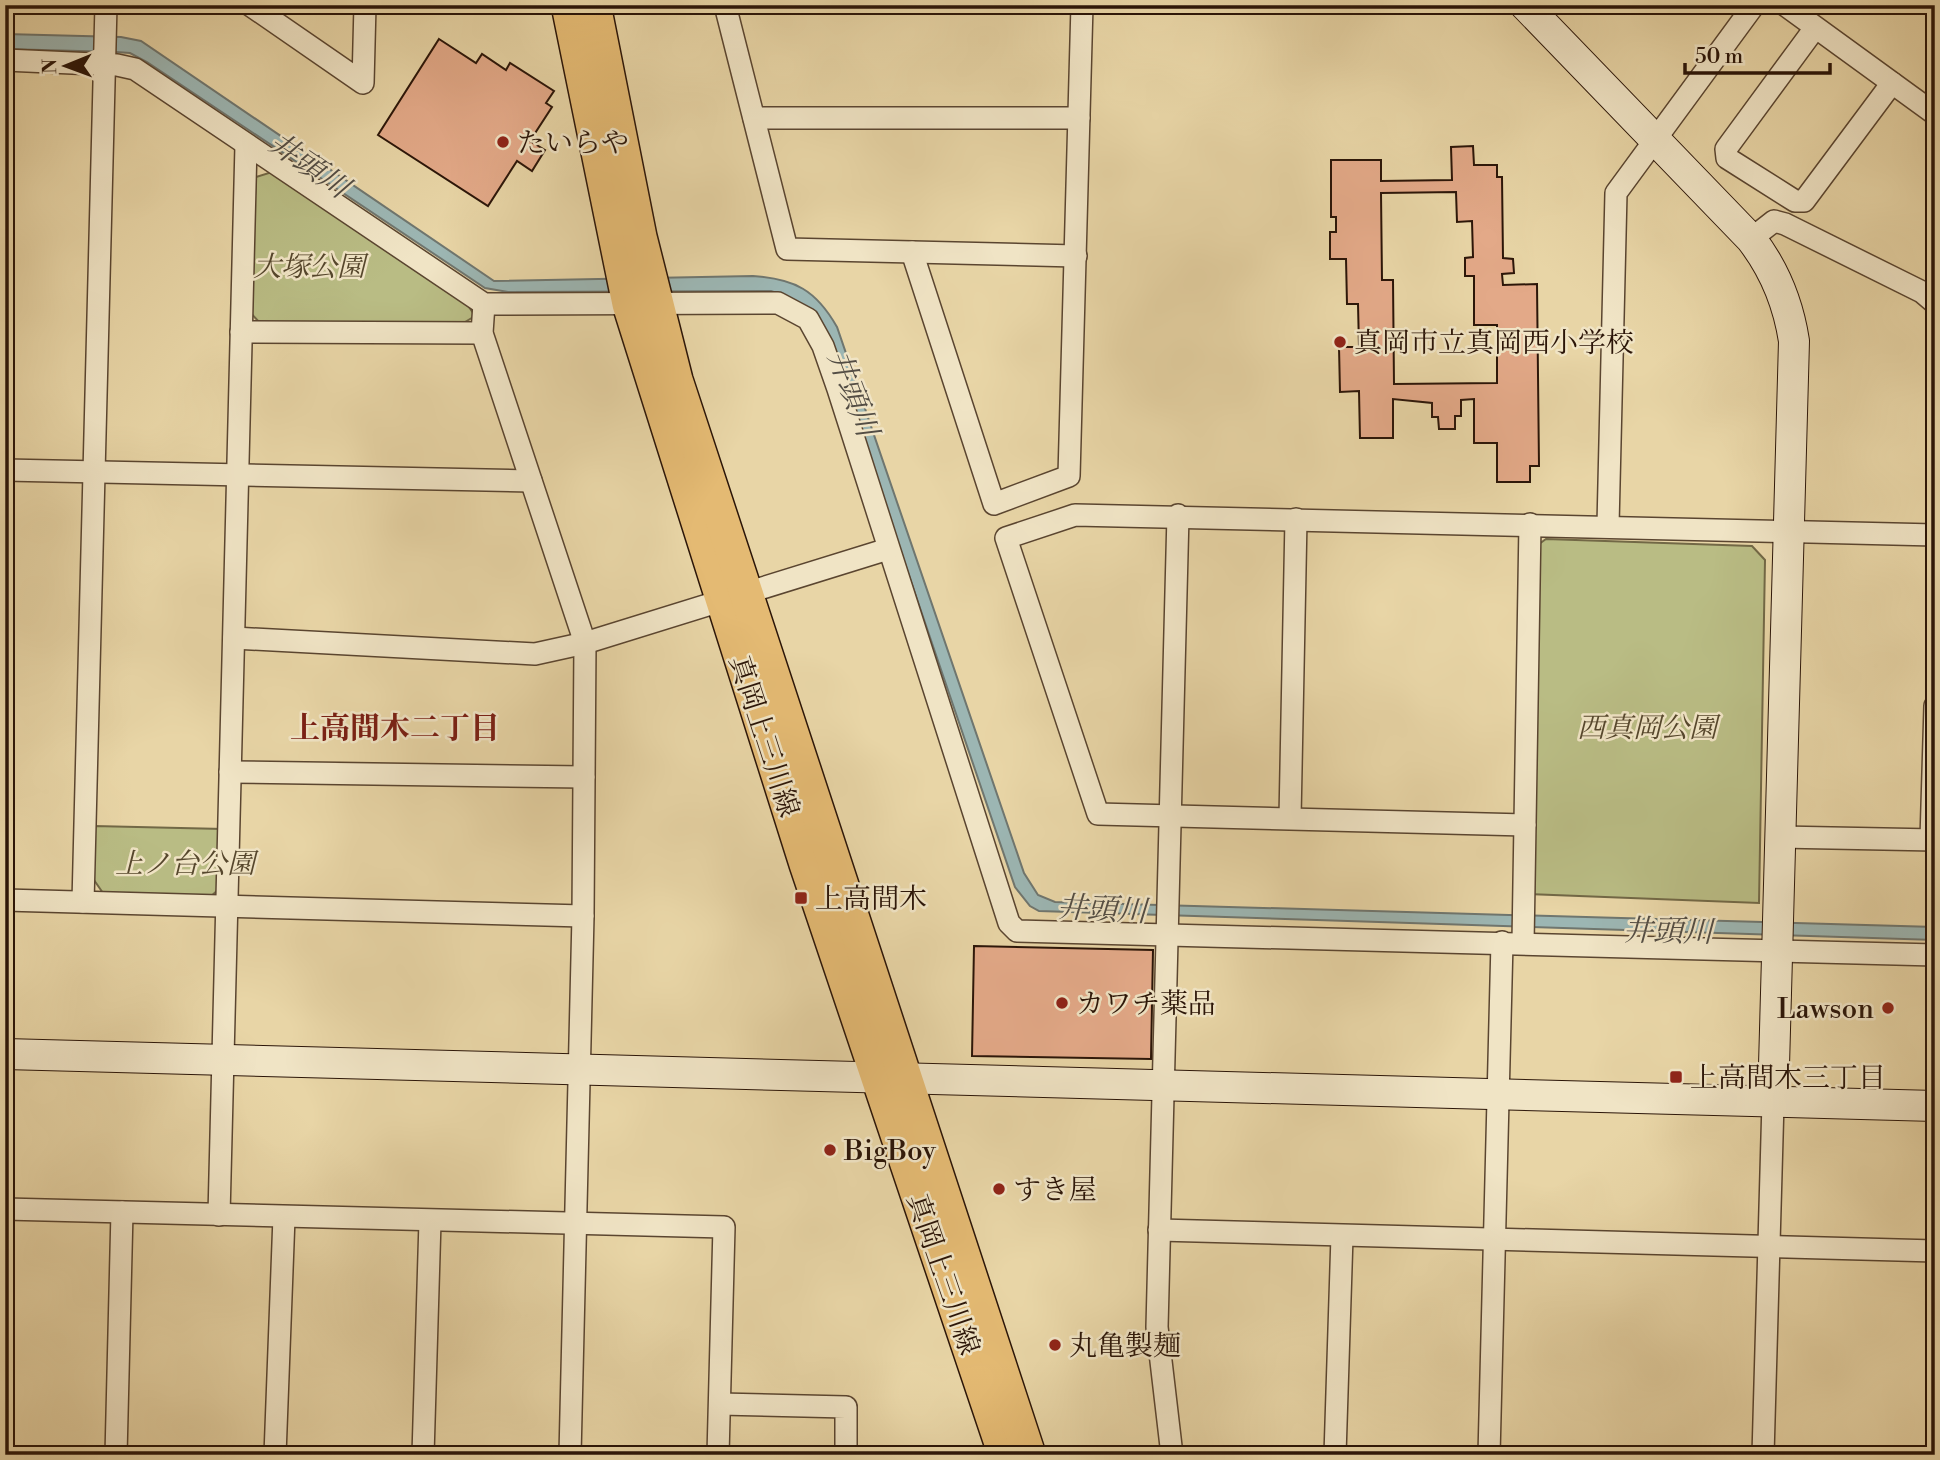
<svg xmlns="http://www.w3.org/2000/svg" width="1940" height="1460" font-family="'Libre Bodoni','Noto Serif JP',serif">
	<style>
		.green { fill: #b9bc84; stroke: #726846; stroke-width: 2 }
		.water { fill: #9cb6b3; stroke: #6f766f; stroke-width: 2 }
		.building { fill: #e3a988; stroke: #2b1508; stroke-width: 2; fill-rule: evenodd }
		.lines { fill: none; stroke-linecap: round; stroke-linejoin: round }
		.street-casing { stroke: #5a4530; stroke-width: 24 }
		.secondary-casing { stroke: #2b1508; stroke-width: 32 }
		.primary-casing { stroke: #2b1508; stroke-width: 36 }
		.street { stroke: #f0e4c5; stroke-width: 21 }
		.secondary { stroke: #f0e4c5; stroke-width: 30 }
		.primary { stroke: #e4ba73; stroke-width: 33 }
		.poi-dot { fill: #8f2418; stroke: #f0e4c5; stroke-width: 2.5 }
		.labels { text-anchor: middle; stroke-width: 5; stroke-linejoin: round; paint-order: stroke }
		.poi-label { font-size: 28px; fill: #2b1508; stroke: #f0e4c5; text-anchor: start }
		.park-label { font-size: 28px; font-style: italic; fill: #56472d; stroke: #f0e4c5 }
		.street-label { font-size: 28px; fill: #2b1508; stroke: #f0e4c5 }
		.water-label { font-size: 30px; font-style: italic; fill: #534d44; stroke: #f0e4c5 }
		.neighbourhood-label { font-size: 30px; font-weight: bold; fill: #7a1f14; stroke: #f0e4c5 }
	</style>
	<rect width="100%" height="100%" fill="#e8d5a6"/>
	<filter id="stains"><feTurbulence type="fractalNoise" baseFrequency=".00286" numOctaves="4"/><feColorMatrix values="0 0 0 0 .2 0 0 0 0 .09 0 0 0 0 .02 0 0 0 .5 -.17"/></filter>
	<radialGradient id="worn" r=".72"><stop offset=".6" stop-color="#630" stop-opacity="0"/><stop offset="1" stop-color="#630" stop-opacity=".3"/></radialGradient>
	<!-- green -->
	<g class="green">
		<polygon points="272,172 465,301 475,316 460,325 259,322 249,311 256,177"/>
		<polygon points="1546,539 1752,546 1765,560 1759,903 1528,894 1535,547"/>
		<polygon points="94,826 223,829 220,888 208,899 103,893 94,880"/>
	</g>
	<!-- water -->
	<path class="water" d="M5 34 121 37 141 41 494 281 753 276C795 279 816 290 837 327L1024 873 1038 895 1055 902 1935 927V940L1039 911 1030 906 1015 887 826 332C811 310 796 299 771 291L508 292 485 288 147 62 130 53 116 52 5 49Z"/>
	<!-- building -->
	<g class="building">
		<polygon points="439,39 476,63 482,54 506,70 510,63 554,91 546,103 552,107 530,141 545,150 532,171 517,161 488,206 378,135"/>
		<path d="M1473 146 1474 165H1497V177H1502L1503 258 1513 259 1514 273 1502 274 1503 285 1537 284 1539 466H1530V482H1497V443H1474V399L1461 400V416H1455V429H1439L1438 417H1432V403L1393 399V438H1360L1359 391 1340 392 1339 347H1359L1358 304H1347L1346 259H1330V232H1336V217H1331V160H1381V181L1452 180 1451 147ZM1456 192 1457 222 1472 221 1473 257 1465 258V276H1474V325H1497V383L1394 384 1393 280H1382L1381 193Z"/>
		<polygon points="974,946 1153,950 1151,1059 972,1056"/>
	</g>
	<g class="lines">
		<defs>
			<g id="street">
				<polyline points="250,5 363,83 365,5"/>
				<polyline points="725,5 787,249 1076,256"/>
				<polyline points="1785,5 1935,114"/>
				<polyline points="1815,28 1726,149 1727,158 1795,201 1804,201 1892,83"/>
				<polyline points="5,60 117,65 135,69 484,304 778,303 808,319 823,346 838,389 1009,923 1017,931 1935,955"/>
				<polyline points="754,118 1079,118"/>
				<polyline points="1751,239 1774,221 1785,224 1922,292 1935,303"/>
				<polyline points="912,252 994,504 1069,476 1082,5"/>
				<polyline points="484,304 482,333 585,643 583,916 570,1455"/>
				<polyline points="241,332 482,333"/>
				<polyline points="5,470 531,481"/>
				<polyline points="1608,525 1616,193 1754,5"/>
				<polyline points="234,638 535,654 585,643 888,549"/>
				<polyline points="230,772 584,777"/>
				<polyline points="1290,818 1296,519"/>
				<polyline points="1525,825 1098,814 1006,538 1075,515 1935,535"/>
				<polyline points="1780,837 1935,840"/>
				<polyline points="1931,839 1935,706"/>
				<polyline points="5,900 583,916"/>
				<polyline points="83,902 106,5"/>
				<polyline points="1523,943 1530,524"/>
				<polyline points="5,1209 724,1227 718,1455"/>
				<polyline points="219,1215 246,145"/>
				<polyline points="1159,1230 1935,1251"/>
				<polyline points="720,1404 846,1407 846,1455"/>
				<polyline points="116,1455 122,1212"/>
				<polyline points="275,1455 284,1217"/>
				<polyline points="423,1455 430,1221"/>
				<polyline points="1172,1455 1157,1327 1178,515"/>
				<polyline points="1335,1455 1342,1236"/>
				<polyline points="1489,1455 1502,942"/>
				<polyline points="1763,1455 1773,1102"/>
			</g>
			<g id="secondary">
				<path d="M1525 5 1751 239C1775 270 1788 302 1794 341L1773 1102"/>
				<polyline points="5,1054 1935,1106"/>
			</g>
			<g id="primary">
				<polyline points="568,5 629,304 806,864 1005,1455"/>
				<polyline points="594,5 640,237 676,380 1029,1455"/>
			</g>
		</defs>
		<!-- street casing -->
		<use href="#street" class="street-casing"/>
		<!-- secondary casing -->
		<use href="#secondary" class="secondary-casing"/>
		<!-- primary casing -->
		<use href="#primary" class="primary-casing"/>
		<!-- street -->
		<use href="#street" class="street"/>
		<!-- secondary -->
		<use href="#secondary" class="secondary"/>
		<!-- primary -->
		<use href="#primary" class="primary"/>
	</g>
	<!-- markers -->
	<g class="poi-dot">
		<circle cx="503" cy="142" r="7"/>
		<circle cx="1340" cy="342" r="7"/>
		<rect x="794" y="891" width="14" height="14" rx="3.5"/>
		<circle cx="1062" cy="1003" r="7"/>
		<circle cx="1888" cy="1008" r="7"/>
		<rect x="1669" y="1070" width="14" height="14" rx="3.5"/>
		<circle cx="830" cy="1150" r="7"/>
		<circle cx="999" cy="1189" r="7"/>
		<circle cx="1055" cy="1345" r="7"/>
	</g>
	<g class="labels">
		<!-- poi labels -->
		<g class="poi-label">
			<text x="517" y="152">たいらや</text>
			<text x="1354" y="352">真岡市立真岡西小学校</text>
			<text x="815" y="908">上高間木</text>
			<text x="1076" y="1013">カワチ薬品</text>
			<text x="1874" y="1018" text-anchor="end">Lawson</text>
			<text x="1690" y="1087">上高間木三丁目</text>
			<text x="844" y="1160">BigBoy</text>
			<text x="1013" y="1199">すき屋</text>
			<text x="1069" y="1355">丸亀製麺</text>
		</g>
		<!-- park labels -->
		<g class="park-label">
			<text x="309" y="276">大塚公園</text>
			<text x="1647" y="737">西真岡公園</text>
			<text x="185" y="873">上ノ台公園</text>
		</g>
		<!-- street labels -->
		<g class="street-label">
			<text transform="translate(765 736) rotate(72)" y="10">真岡上三川線</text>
			<text transform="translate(944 1274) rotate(71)" y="10">真岡上三川線</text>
		</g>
		<!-- water labels -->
		<g class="water-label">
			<text transform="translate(309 165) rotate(35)" y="10">井頭川</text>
			<text transform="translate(853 393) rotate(69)" y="10">井頭川</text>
			<text transform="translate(1102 909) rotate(3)" y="10">井頭川</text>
			<text transform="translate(1668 931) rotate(1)" y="10">井頭川</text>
		</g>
		<!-- neighbourhood labels -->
		<g class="neighbourhood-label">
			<text x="395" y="738">上高間木二丁目</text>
		</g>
	</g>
	<!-- margin -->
	<rect width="1940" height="1460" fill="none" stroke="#e8d5a6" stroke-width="28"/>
	<rect x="7" y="7" width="1926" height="1446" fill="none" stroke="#2b1508" stroke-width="3.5"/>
	<rect x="14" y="14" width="1912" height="1432" fill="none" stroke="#2b1508" stroke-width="2"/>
	<!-- north arrow -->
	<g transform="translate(66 66) rotate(269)" stroke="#f0e4c5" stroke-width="5" paint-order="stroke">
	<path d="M0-5L12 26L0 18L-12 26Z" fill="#2b1508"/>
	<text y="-10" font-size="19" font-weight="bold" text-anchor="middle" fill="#2b1508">N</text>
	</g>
	<!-- scale -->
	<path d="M1685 63v10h145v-10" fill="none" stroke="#2b1508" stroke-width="3.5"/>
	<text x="1695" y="63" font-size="21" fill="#2b1508" stroke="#f0e4c5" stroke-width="5" paint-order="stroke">50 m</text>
	<rect width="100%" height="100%" filter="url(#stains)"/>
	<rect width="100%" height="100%" fill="url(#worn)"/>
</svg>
